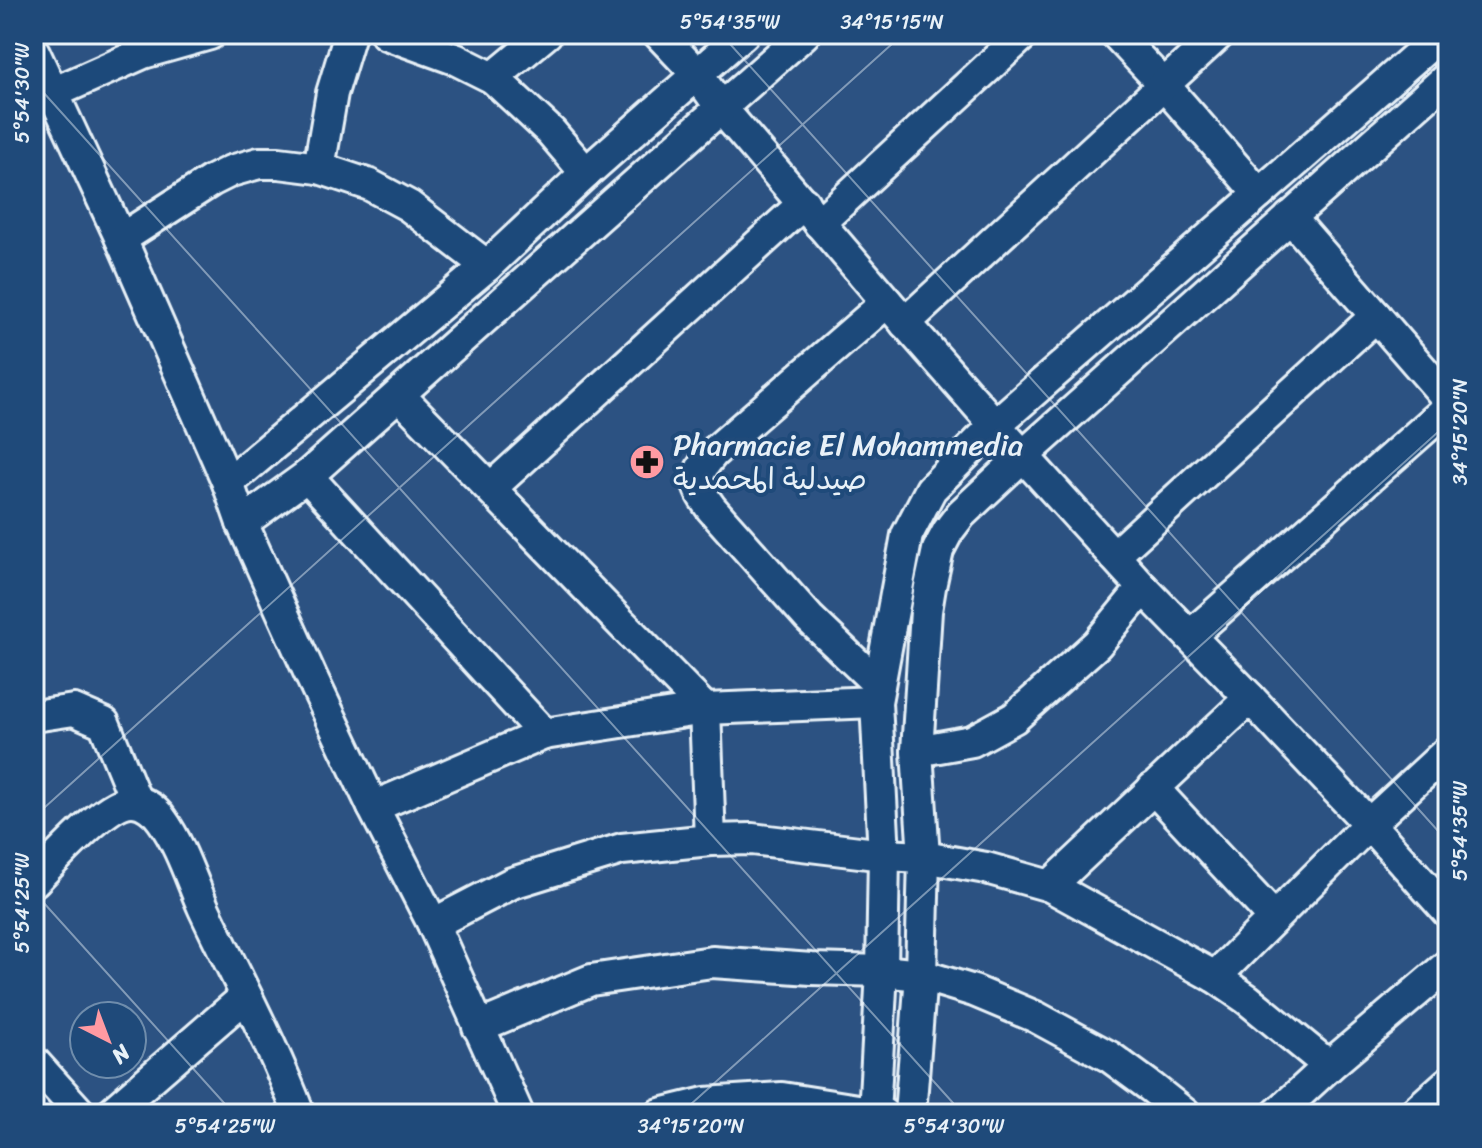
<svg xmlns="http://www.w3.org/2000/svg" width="1482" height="1148" font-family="Sriracha,'Playpen Sans Arabic',sans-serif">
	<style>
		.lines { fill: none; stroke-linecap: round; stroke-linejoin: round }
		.minor-casing { stroke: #e8f1f8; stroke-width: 36 }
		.minor { stroke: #1f4a7a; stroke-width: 30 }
		.ticks { fill: none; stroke: #e8f1f8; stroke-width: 2; stroke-opacity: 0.45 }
		.labels { text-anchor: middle; stroke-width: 8; stroke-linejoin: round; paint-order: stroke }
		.poi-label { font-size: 30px; fill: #e8f1f8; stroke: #1f4a7a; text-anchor: start }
		.neatline { fill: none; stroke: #e8f1f8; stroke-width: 3 }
		.ticks-label { font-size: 20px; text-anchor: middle; fill: #e8f1f8 }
	</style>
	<rect width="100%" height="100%" fill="#2c5282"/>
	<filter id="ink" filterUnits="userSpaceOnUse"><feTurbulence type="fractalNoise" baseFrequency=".0125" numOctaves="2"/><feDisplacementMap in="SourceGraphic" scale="16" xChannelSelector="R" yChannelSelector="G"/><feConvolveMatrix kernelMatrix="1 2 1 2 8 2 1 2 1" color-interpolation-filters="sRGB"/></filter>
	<g filter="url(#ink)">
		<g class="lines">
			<defs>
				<g id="minor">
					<polyline points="386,34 455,59 493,78 551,132 586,173"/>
					<polyline points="659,34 697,74 722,109 887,302 995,425 1143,588 1097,644 1014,718 972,741 917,751"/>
					<polyline points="1116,34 1164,85 1259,194"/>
					<polyline points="34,52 121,239 228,483 242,523 311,676 373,807 433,924 518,1114"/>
					<polyline points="493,78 546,34"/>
					<polyline points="53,93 143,53 210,34"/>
					<polyline points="319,168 332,93 350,34"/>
					<polyline points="1290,217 1448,399"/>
					<polyline points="819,223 1024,34"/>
					<polyline points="121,239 211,181 231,171 259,163 279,163 319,168 370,185 409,206 487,266"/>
					<polyline points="905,323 1219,34"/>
					<polyline points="399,395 705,709 710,840"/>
					<polyline points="307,476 544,734"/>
					<polyline points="228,483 487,266 586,173 743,34"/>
					<polyline points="491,488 804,203"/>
					<polyline points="242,523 307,476 804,34"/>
					<polyline points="1114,556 1376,316"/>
					<polyline points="1143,588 1250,698"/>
					<polyline points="1190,636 1448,408"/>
					<path d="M879 685 809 618 711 508C693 483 693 477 713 453L887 302"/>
					<polyline points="34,716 74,710 104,723 136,801"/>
					<polyline points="1153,788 1274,918"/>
					<polyline points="373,807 544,734 705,709 876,702"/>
					<path d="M34 881C54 861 106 801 132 801 144 801 156 811 162 820 181 846 191 880 204 909 236 977 272 1043 299 1114"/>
					<polyline points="1050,886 1250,698 1369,824 1448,912"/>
					<polyline points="433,924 512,883 622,849 710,840 752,839 884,855 924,857 986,868 1050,886 1215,977 1247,999 1329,1066"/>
					<polyline points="1215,977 1369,824 1448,751"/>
					<polyline points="478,1027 591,980 712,962 812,969 882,971 921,975 974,991 1036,1017 1110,1057 1151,1087 1185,1114"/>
					<polyline points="34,1062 81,1114"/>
					<polyline points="110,1114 246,996"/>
					<polyline points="660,1114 705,1103 782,1098 883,1114"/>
					<polyline points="874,1114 882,971 884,855 876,702 907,535 931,489 995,425 1442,34"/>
					<polyline points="910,1114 921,975 924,857 917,751 926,611 930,587 938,550 948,531 961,514 1024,455 1448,77"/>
					<polyline points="1277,1114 1329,1066 1448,965"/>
					<polyline points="1413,1114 1448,1083"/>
				</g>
			</defs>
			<!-- minor casing -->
			<use href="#minor" class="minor-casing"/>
			<!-- minor -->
			<use href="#minor" class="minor"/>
		</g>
	</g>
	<!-- ticks -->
	<path class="ticks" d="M721 34 1448 842M34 82 963 1114M34 817 903 34M34 892 234 1114M680 1114 1448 423"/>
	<!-- icons -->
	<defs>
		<symbol id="pharmacy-disc" viewBox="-11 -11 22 22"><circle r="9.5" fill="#ff9aa2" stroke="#1f4a7a"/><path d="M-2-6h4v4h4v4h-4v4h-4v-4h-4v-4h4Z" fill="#111"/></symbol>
	</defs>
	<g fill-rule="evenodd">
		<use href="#pharmacy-disc" x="627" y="442" width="40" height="40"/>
	</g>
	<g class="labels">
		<!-- poi labels -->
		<g class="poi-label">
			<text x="673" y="455">Pharmacie El Mohammedia<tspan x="673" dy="34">صيدلية المحمدية</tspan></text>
		</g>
	</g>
	<!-- margin -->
	<rect width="1482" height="1148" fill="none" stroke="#1f4a7a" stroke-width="88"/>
	<!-- north arrow -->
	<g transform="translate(108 1040) rotate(138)"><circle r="38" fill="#1f4a7a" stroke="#6f8dac" stroke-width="2"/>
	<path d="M0-6L14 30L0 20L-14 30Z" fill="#ff9aa2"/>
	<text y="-12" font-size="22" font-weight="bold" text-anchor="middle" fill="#e8f1f8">N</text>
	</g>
	<rect x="44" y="44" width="1394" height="1060" class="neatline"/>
	<g class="ticks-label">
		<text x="730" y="29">5°54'35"W</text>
		<text x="892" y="29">34°15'15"N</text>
		<text transform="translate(22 93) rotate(-90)" y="7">5°54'30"W</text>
		<text transform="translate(1460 432) rotate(-90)" y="7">34°15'20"N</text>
		<text transform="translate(1460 831) rotate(-90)" y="7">5°54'35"W</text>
		<text transform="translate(22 903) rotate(-90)" y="7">5°54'25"W</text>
		<text x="225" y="1133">5°54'25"W</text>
		<text x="691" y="1133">34°15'20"N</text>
		<text x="954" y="1133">5°54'30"W</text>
	</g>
</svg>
